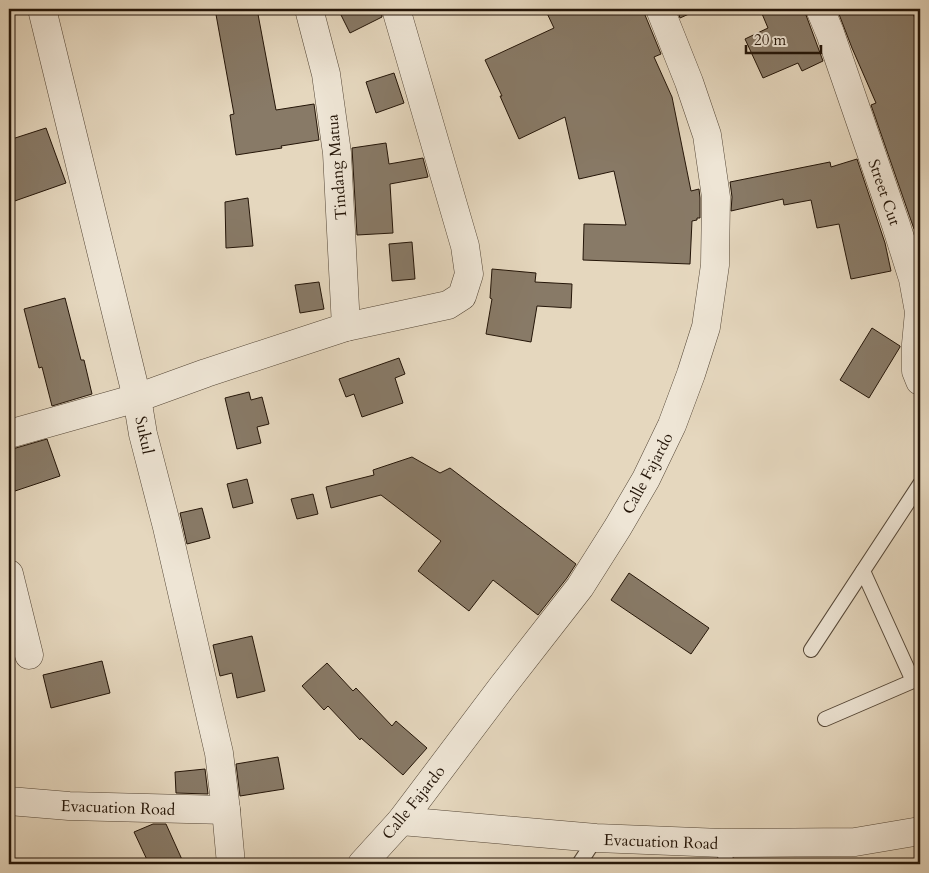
<svg xmlns="http://www.w3.org/2000/svg" width="929" height="873" font-family="Cardo,serif">
	<style>
		.building { fill: #887a67; stroke: #241508 }
		.lines { fill: none; stroke-linecap: round; stroke-linejoin: round }
		.service-casing { stroke: #544636; stroke-width: 16 }
		.minor-casing { stroke: #544636; stroke-width: 29 }
		.tertiary-casing { stroke: #544636; stroke-width: 29 }
		.service { stroke: #eee5d5; stroke-width: 14 }
		.minor { stroke: #eee5d5; stroke-width: 28 }
		.tertiary { stroke: #eee5d5; stroke-width: 28 }
		.labels { text-anchor: middle; stroke-width: 4; stroke-linejoin: round; paint-order: stroke }
		.street-label { font-size: 16px; fill: #241508; stroke: #eee5d5 }
	</style>
	<rect width="100%" height="100%" fill="#e5d7be"/>
	<filter id="stains"><feTurbulence type="fractalNoise" baseFrequency=".004" numOctaves="4"/><feColorMatrix values="0 0 0 0 .2 0 0 0 0 .09 0 0 0 0 .02 0 0 0 .5 -.17"/></filter>
	<radialGradient id="worn" r=".72"><stop offset=".6" stop-color="#630" stop-opacity="0"/><stop offset="1" stop-color="#630" stop-opacity=".3"/></radialGradient>
	<!-- building -->
	<g class="building">
		<polygon points="215,9 257,9 276,110 314,104 319,140 281,146 282,148 236,155 230,115 234,114"/>
		<polygon points="338,9 381,9 382,17 350,33"/>
		<polygon points="545,9 645,9 645,15 661,54 654,57 672,97 691,191 699,189 700,198 700,218 697,218 697,220 692,221 690,264 583,260 584,224 626,225 614,171 579,179 565,117 519,139 500,96 502,96 485,60 554,28"/>
		<polygon points="677,9 700,9 680,18"/>
		<polygon points="760,9 805,9 806,15 823,61 802,71 798,63 763,78 745,39 768,28"/>
		<polygon points="837,9 911,9 920,30 920,227 914,229 871,105 876,103 852,48"/>
		<polygon points="394,73 404,103 376,113 366,82"/>
		<polygon points="46,128 66,183 9,203 9,140"/>
		<polygon points="386,143 389,164 423,158 428,177 390,184 393,233 357,235 352,148"/>
		<polygon points="857,159 885,243 891,271 851,279 839,224 817,228 811,200 784,205 783,199 731,211 732,197 730,182 830,162 831,167"/>
		<polygon points="248,198 253,246 226,248 225,202"/>
		<polygon points="412,242 415,279 392,281 389,244"/>
		<polygon points="492,269 536,273 535,282 572,284 571,308 537,306 531,342 486,334 492,299 490,298"/>
		<polygon points="319,282 324,309 300,313 295,285"/>
		<polygon points="65,298 81,360 84,360 92,394 52,406 42,367 39,368 24,309"/>
		<polygon points="872,328 900,346 900,347 869,398 840,380"/>
		<polygon points="399,358 405,374 395,378 403,403 362,417 354,394 346,397 339,379"/>
		<polygon points="249,392 251,400 262,397 269,424 257,427 261,443 237,449 225,398"/>
		<polygon points="47,439 60,476 9,493 9,450"/>
		<polygon points="412,457 440,473 450,468 576,564 567,578 538,615 493,580 469,611 418,571 441,541 381,495 331,508 326,487 374,475 373,470"/>
		<polygon points="247,479 253,503 233,508 227,484"/>
		<polygon points="313,494 318,514 297,519 291,499"/>
		<polygon points="202,508 210,538 187,544 180,513"/>
		<polygon points="629,573 709,628 691,654 611,600"/>
		<polygon points="252,636 265,691 237,698 232,673 220,676 213,645"/>
		<polygon points="102,661 110,693 51,708 43,675"/>
		<polygon points="327,663 353,691 356,688 392,726 396,721 427,748 403,775 361,738 360,740 328,706 324,710 302,686"/>
		<polygon points="278,757 284,789 240,796 236,764"/>
		<polygon points="205,769 208,794 176,793 175,772"/>
		<polygon points="153,824 166,824 184,864 149,864 134,832"/>
	</g>
	<g class="lines">
		<defs>
			<g id="service">
				<polyline points="863,571 913,681"/>
				<polyline points="811,650 920,484"/>
				<polyline points="825,719 920,678"/>
				<polyline points="722,843 727,864"/>
				<polyline points="579,864 596,838"/>
			</g>
			<g id="minor">
				<polyline points="309,9 326,74 337,153 346,327"/>
				<polyline points="820,9 830,33 896,225 913,279 919,312 916,344 916,371 920,381"/>
				<polyline points="9,434 137,398 206,373 346,327 448,305 462,296 469,274 465,246 396,9"/>
				<polyline points="9,574 29,655"/>
				<polyline points="9,801 69,806 226,810"/>
				<polyline points="401,821 596,838 722,843 855,842 920,831"/>
				<polyline points="362,864 401,821 502,687 580,587 618,527 646,479 672,425 691,374 706,327 715,265 716,197 707,135 689,82 660,9"/>
			</g>
			<polyline id="tertiary" points="42,9 137,398 143,434 167,527 219,753 226,810 231,864"/>
		</defs>
		<!-- service casing -->
		<use href="#service" class="service-casing"/>
		<!-- minor casing -->
		<use href="#minor" class="minor-casing"/>
		<!-- tertiary casing -->
		<use href="#tertiary" class="tertiary-casing"/>
		<!-- service -->
		<use href="#service" class="service"/>
		<!-- minor -->
		<use href="#minor" class="minor"/>
		<!-- tertiary -->
		<use href="#tertiary" class="tertiary"/>
	</g>
	<g class="labels">
		<!-- street labels -->
		<g class="street-label">
			<text transform="translate(336 167) rotate(-95)" y="6">Tindang Matua</text>
			<text transform="translate(885 192) rotate(71)" y="6">Street Cut</text>
			<text transform="translate(145 435) rotate(78)" y="6">Sukul</text>
			<text transform="translate(647 473) rotate(-62)" y="6">Calle Fajardo</text>
			<text transform="translate(413 802) rotate(-51)" y="6">Calle Fajardo</text>
			<text transform="translate(118 807) rotate(2)" y="6">Evacuation Road</text>
			<text transform="translate(661 841) rotate(2)" y="6">Evacuation Road</text>
		</g>
	</g>
	<!-- margin -->
	<rect width="929" height="873" fill="none" stroke="#e5d7be" stroke-width="30"/>
	<rect x="10" y="10" width="909" height="853" fill="none" stroke="#241508" stroke-width="2.5"/>
	<rect x="15" y="15" width="899" height="843" fill="none" stroke="#241508"/>
	<!-- scale -->
	<path d="M746 45v8h75v-8" fill="none" stroke="#241508" stroke-width="2.5"/>
	<text x="754" y="45" font-size="15" fill="#241508" stroke="#eee5d5" stroke-width="4" paint-order="stroke">20 m</text>
	<rect width="100%" height="100%" filter="url(#stains)"/>
	<rect width="100%" height="100%" fill="url(#worn)"/>
</svg>
